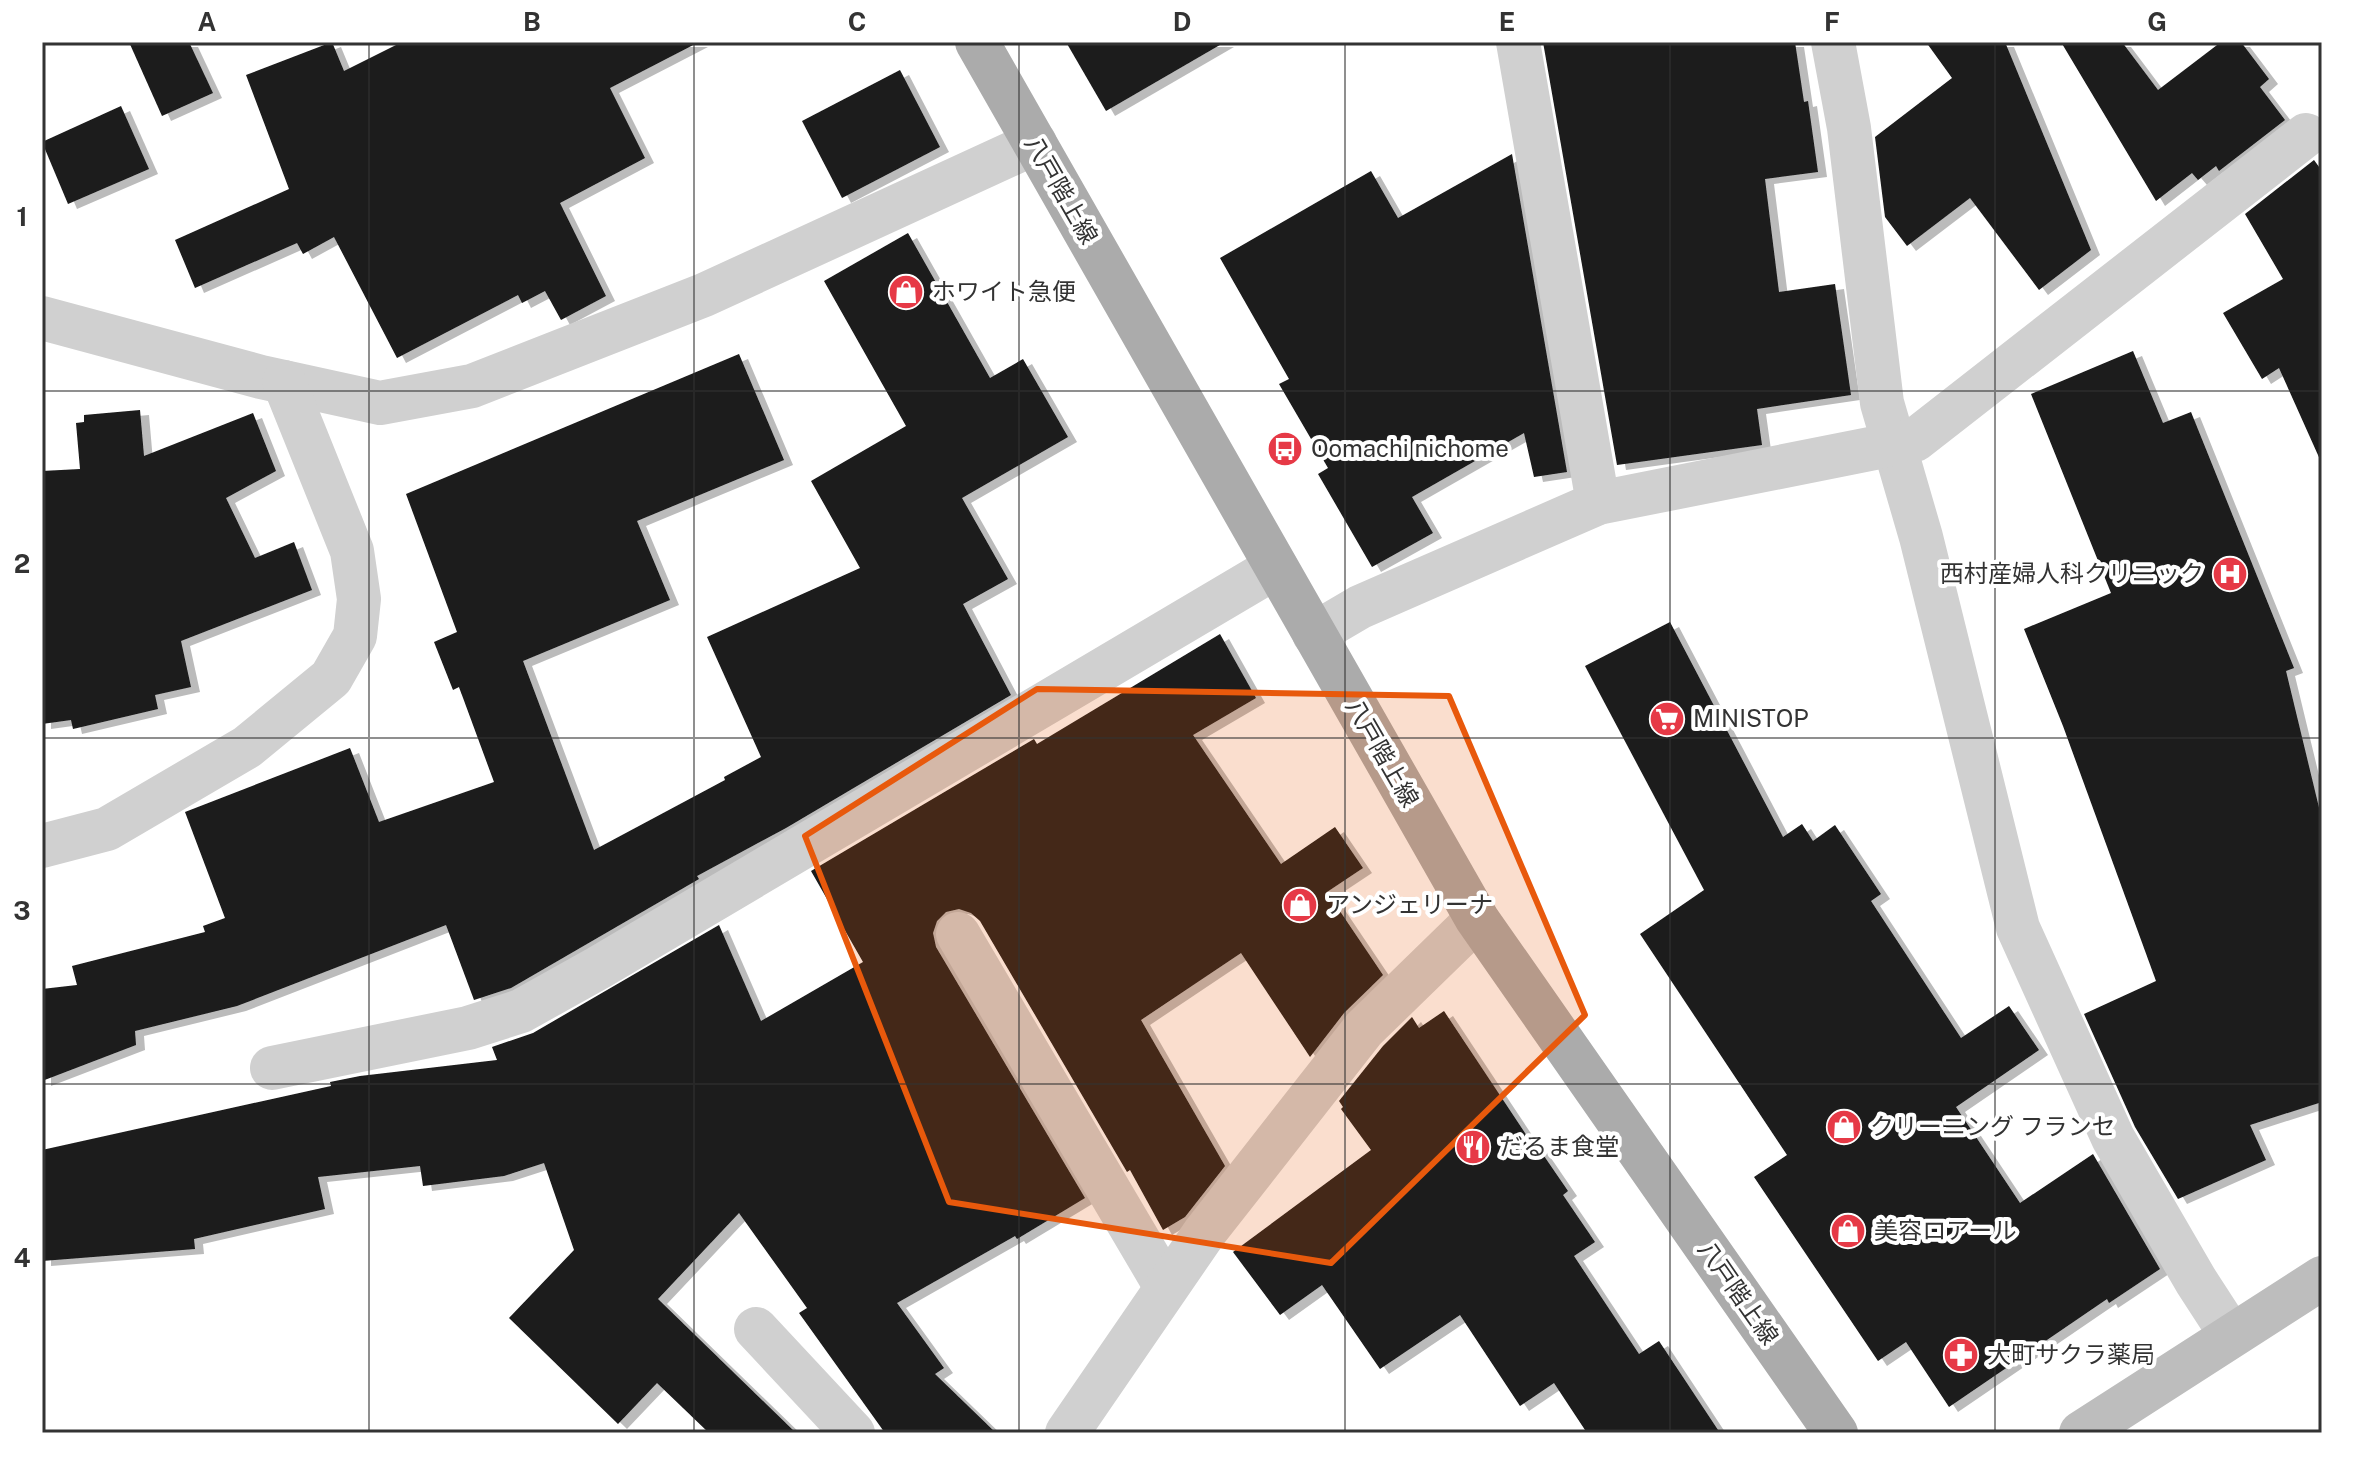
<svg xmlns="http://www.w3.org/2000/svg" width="2364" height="1475" font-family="'Public Sans','Noto Sans JP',sans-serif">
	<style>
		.building { fill: #1a1a1a; filter: url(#shadow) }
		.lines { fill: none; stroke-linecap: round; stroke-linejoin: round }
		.street { stroke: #d0d0d0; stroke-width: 44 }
		.secondary { stroke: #bdbdbd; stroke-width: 44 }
		.primary { stroke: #ababab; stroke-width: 44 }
		.marked { fill: #e8590c; fill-opacity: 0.2; stroke: #e8590c; stroke-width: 6; stroke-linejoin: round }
		.grid { fill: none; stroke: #333; stroke-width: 2; stroke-opacity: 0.55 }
		.labels { text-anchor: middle; stroke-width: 8; stroke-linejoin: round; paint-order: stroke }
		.street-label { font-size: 24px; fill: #333; stroke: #fff }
		.poi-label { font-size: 24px; fill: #333; stroke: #fff; text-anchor: start }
		.neatline { fill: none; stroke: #333; stroke-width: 3 }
		.grid-label { font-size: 26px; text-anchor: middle; font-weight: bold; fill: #333 }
	</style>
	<defs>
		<filter id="shadow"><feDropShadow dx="9" dy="5" stdDeviation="0" flood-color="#0004"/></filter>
	</defs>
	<rect width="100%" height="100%" fill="#fff"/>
	<!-- building -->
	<g class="building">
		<polygon points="129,42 189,42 213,93 162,116"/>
		<polygon points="332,42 344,71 402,42 699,42 610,88 645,158 560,203 606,296 561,320 545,291 522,303 518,295 397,358 334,237 303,254 297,243 195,288 175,240 289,189 246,75"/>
		<polygon points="1066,42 1225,42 1106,111"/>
		<polygon points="1543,42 1795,42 1804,102 1808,101 1818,172 1765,179 1779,292 1835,284 1851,395 1757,409 1762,445 1617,465"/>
		<polygon points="1926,42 2005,42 2091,250 2039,290 1970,198 1907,246 1885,217 1875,137 1952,78"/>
		<polygon points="2061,42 2122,42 2158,90 2221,42 2241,42 2269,79 2260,87 2285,120 2219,171 2216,166 2198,180 2192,173 2156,201"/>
		<polygon points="900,70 940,147 842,198 802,121"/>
		<polygon points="121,106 149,169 68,204 42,142"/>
		<polygon points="1512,154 1567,472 1534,477 1524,433 1412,497 1433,533 1372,567 1318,474 1328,468 1279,384 1289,379 1220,258 1371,171 1398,218"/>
		<polygon points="2314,160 2322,171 2322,464 2279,368 2262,379 2223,313 2283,279 2245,214"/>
		<polygon points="908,233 990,378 1023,359 1068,437 962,498 1008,579 963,604 1011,695 786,828 697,876 699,879 511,988 474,1000 446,925 237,1006 135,1031 136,1045 42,1081 42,989 77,985 72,966 205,932 203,926 225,918 185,812 350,748 379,822 494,782 459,687 453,690 434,642 457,632 406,494 739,354 784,460 637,521 670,600 523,661 594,850 725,780 724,777 761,757 707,637 860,568 811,481 906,426 824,281"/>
		<polygon points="2133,351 2163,423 2191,412 2294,668 2286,671 2322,820 2322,1102 2250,1125 2266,1160 2178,1199 2135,1127 2084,1014 2156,981 2063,726 2024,629 2111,593 2031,394"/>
		<polygon points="140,410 144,456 253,413 276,471 226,498 255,558 294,542 312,590 181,641 191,687 155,695 158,709 73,729 71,720 42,724 42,471 80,469 76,423 84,422 84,415"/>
		<polygon points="1670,622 1783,837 1802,824 1813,841 1835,825 1881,894 1871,901 1961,1038 2009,1006 2039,1050 1956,1107 2020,1203 2093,1154 2160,1269 2109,1303 2107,1299 1949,1407 1906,1342 1878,1361 1754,1177 1787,1155 1640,934 1704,890 1585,666"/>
		<polygon points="1220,634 1256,698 1193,735 1281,864 1335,827 1363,868 1327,892 1383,975 1344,1013 1310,1057 1241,953 1141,1020 1225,1166 1185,1217 1163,1230 1130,1170 1127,1172 980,921 971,913 959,909 946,912 937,921 933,933 936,947 1085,1198 1017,1239 1015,1236 897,1303 944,1368 935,1374 996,1433 885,1433 799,1313 807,1308 739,1213 658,1299 796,1433 709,1433 657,1383 618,1424 509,1318 574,1250 544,1163 504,1176 423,1186 420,1166 318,1177 325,1209 194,1239 195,1249 42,1261 42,1150 331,1086 330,1082 360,1076 497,1060 492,1047 533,1033 719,925 761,1021 863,962 811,871 1034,739 1037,744"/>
		<polygon points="1444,1011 1531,1142 1533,1140 1568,1191 1563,1195 1595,1242 1574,1256 1639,1354 1659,1341 1720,1433 1587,1433 1554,1383 1520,1406 1460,1315 1380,1369 1322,1285 1280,1315 1233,1252 1371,1150 1341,1109 1343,1107 1339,1101 1383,1046 1412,1017 1419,1028"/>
	</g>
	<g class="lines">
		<!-- street -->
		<g class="street">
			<polyline points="1518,42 1598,503"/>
			<polyline points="1833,42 1849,128 1882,403 1921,537 2018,928 2113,1138 2196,1281 2231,1335"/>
			<polyline points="42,318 261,377 380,403 472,386 704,295 1035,143"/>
			<polyline points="1314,634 1360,607 1598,503 1915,440 2306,135"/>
			<polyline points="42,846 107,829 247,747 331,678 355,636 359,599 352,551 284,382"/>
			<polyline points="958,934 1166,1287"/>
			<polyline points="272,1068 468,1028 521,1011 598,968 1276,567"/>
			<polyline points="756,1329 853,1433"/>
			<polyline points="1067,1433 1205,1232 1364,1029 1477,919"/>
		</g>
		<!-- secondary -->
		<polyline class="secondary" points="2081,1433 2322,1278"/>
		<!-- primary -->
		<polyline class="primary" points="977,42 1477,919 1836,1433"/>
	</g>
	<!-- marked area -->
	<path class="marked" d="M1037 689 1449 696 1585 1015 1331 1263 949 1202 805 836Z"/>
	<!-- grid -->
	<path class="grid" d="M369 42V1433M694 42V1433M1019 42V1433M1345 42V1433M1670 42V1433M1995 42V1433M42 391H2322M42 738H2322M42 1084H2322"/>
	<!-- icons -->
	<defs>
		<symbol id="shop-disc" viewBox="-11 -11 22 22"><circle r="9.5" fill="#e63946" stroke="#fff"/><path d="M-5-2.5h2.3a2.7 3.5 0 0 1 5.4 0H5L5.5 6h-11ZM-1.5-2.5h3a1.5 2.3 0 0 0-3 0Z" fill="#fff"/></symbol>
		<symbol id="bus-disc" viewBox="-11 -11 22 22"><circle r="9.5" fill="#e63946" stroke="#fff"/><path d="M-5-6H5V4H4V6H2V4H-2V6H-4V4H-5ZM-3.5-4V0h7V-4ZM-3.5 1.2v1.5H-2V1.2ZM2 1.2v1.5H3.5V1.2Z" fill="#fff"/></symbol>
		<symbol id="hospital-disc" viewBox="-11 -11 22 22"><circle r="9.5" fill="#e63946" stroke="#fff"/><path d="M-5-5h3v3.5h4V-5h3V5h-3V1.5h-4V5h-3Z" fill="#fff"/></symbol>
		<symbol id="supermarket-disc" viewBox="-11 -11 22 22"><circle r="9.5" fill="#e63946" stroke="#fff"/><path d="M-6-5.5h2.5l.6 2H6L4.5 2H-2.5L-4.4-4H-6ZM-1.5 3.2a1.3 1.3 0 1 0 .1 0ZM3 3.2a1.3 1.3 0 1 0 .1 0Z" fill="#fff"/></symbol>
		<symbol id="restaurant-disc" viewBox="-11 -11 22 22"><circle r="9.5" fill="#e63946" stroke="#fff"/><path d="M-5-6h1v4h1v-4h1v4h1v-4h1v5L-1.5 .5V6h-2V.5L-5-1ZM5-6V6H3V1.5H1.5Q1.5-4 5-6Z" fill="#fff"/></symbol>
		<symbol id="pharmacy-disc" viewBox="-11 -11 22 22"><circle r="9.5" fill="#e63946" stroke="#fff"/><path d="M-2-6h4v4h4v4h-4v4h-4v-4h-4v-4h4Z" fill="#fff"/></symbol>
	</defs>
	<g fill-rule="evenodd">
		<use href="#shop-disc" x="886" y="272" width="40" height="40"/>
		<use href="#bus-disc" x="1265" y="429" width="40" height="40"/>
		<use href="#hospital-disc" x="2210" y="554" width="40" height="40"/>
		<use href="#supermarket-disc" x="1647" y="699" width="40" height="40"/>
		<use href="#shop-disc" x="1280" y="885" width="40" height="40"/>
		<use href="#shop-disc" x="1824" y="1107" width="40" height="40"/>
		<use href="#restaurant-disc" x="1453" y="1127" width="40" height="40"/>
		<use href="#shop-disc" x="1828" y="1211" width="40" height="40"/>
		<use href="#pharmacy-disc" x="1941" y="1335" width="40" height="40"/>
	</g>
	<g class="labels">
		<!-- street labels -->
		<g class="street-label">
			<text transform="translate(1061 190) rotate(60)" y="8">八戸階上線</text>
			<text transform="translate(1382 753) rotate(60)" y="8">八戸階上線</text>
			<text transform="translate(1738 1293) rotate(55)" y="8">八戸階上線</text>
		</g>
		<!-- poi labels -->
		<g class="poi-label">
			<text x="932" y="300">ホワイト急便</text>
			<text x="1311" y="457">Oomachi nichome</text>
			<text x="2204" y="582" text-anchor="end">西村産婦人科クリニック</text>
			<text x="1693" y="727">MINISTOP</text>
			<text x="1326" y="913">アンジェリーナ</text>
			<text x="1870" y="1135">クリーニング フランセ</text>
			<text x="1499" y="1155">だるま食堂</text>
			<text x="1874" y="1239">美容ロアール</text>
			<text x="1987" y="1363">大町サクラ薬局</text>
		</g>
	</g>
	<!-- border -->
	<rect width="2364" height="1475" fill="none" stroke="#ffffff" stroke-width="88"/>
	<rect x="44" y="44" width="2276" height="1387" class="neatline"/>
	<g class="grid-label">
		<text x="207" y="31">A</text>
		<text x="532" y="31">B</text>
		<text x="857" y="31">C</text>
		<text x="1182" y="31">D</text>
		<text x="1507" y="31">E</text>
		<text x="1832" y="31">F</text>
		<text x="2157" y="31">G</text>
		<text x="22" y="226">1</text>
		<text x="22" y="573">2</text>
		<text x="22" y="920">3</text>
		<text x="22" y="1267">4</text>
	</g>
</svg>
